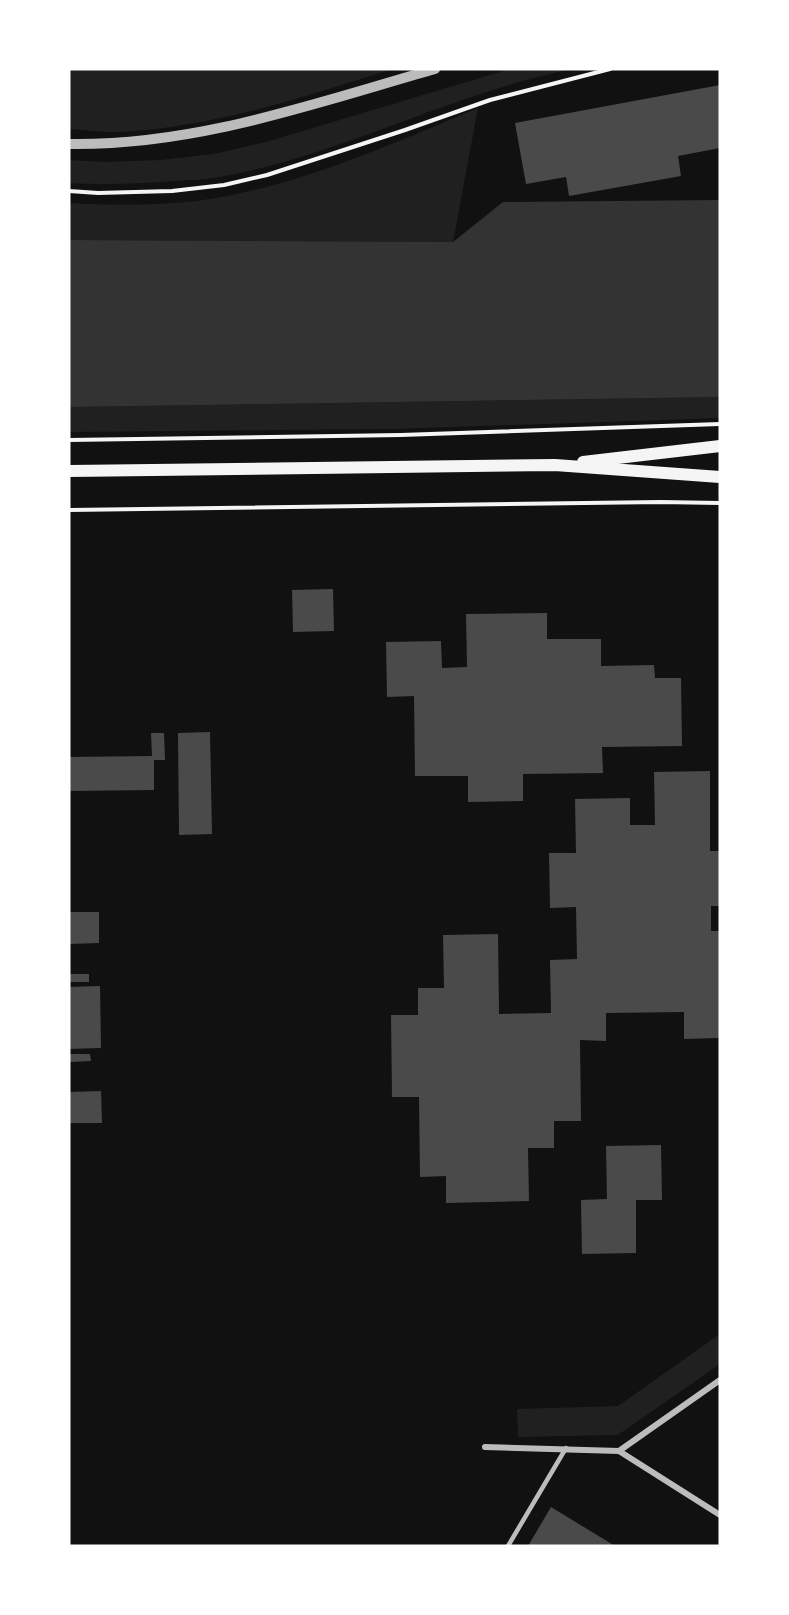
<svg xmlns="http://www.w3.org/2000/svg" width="789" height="1615" font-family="Helvetica,sans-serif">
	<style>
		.green { fill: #202020 }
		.water { fill: #333 }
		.building { fill: #4a4a4a }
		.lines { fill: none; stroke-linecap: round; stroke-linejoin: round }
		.path { stroke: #f5f5f5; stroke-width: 4 }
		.service { stroke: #bcbcbc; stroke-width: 4.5 }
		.minor { stroke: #bcbcbc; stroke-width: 6 }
		.tertiary { stroke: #bcbcbc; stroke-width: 10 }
		.secondary { stroke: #f5f5f5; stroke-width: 12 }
	</style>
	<rect width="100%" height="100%" fill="#111"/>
	<!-- green -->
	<g class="green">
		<path d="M69 69H393C300 98 217 126 120 132 103 133 86 130 69 129Z"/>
		<path d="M510 69H572C449 94 338 157 214 178 201 180 187 180 174 181 137 184 105 185 69 183V160L104 162 161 160 214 154 266 142Z"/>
		<path d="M478 108 453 242 69 240V203C125 206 183 206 237 194 321 176 399 141 478 108Z"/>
		<polygon points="720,397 720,418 394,429 69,432 69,407"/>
		<polygon points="720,1334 720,1364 618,1435 518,1437 517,1409 618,1406"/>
	</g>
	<!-- water -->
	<polygon class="water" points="720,200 720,397 69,407 69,240 453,242 503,202"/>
	<!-- building -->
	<g class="building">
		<polygon points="720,85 720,148 678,156 681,176 569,196 566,177 526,184 515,123"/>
		<polygon points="333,589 334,631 293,632 292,590"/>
		<polygon points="547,613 547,639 601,639 601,666 654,665 655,678 681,678 682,746 602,747 603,773 523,774 523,801 468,802 468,776 415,776 414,696 387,697 386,642 441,641 442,668 467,667 466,614"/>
		<polygon points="210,732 212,834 179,835 178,733"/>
		<polygon points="151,733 164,733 165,760 154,760 154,790 69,791 69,757 152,756"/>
		<polygon points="710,771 710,851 720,851 720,906 711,906 711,931 720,931 720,1038 684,1039 684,1012 606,1013 606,1041 580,1040 581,1121 554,1121 554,1148 528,1148 529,1201 446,1203 446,1176 420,1177 419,1097 392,1097 391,1015 418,1015 418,988 444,988 443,935 498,934 499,1014 551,1013 550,960 577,959 576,907 550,908 549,853 576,853 575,799 630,798 630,825 655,825 654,772"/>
		<polygon points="69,912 99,912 99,943 69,944"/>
		<rect x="69" y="974" width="20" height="8"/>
		<polygon points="100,986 101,1048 69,1049 69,987"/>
		<polygon points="69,1054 90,1054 91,1061 69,1062"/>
		<polygon points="101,1091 102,1123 69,1123 69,1092"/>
		<polygon points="661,1145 662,1200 636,1200 636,1253 582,1254 581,1200 607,1199 606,1146"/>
		<polygon points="551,1507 615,1546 528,1546"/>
	</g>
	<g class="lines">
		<!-- path -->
		<g class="path">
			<polyline points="69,191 98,193 172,191 224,185 267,175 405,130 490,100 610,69"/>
			<polyline points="69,440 401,435 720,424"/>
			<polyline points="69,510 661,502 720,503"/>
		</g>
		<!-- service -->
		<polyline class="service" points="508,1546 566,1448"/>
		<!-- minor -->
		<g class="minor">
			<polyline points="485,1447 619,1451 720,1515"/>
			<polyline points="619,1451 720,1380"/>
		</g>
		<!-- tertiary -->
		<path class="tertiary" d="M69 144C196 146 315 103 435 69"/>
		<!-- secondary -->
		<g class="secondary">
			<polyline points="583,462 720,446"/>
			<polyline points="69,471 555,465 720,477"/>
		</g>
	</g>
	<!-- border -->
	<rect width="789" height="1615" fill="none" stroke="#ffffff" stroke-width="141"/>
</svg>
